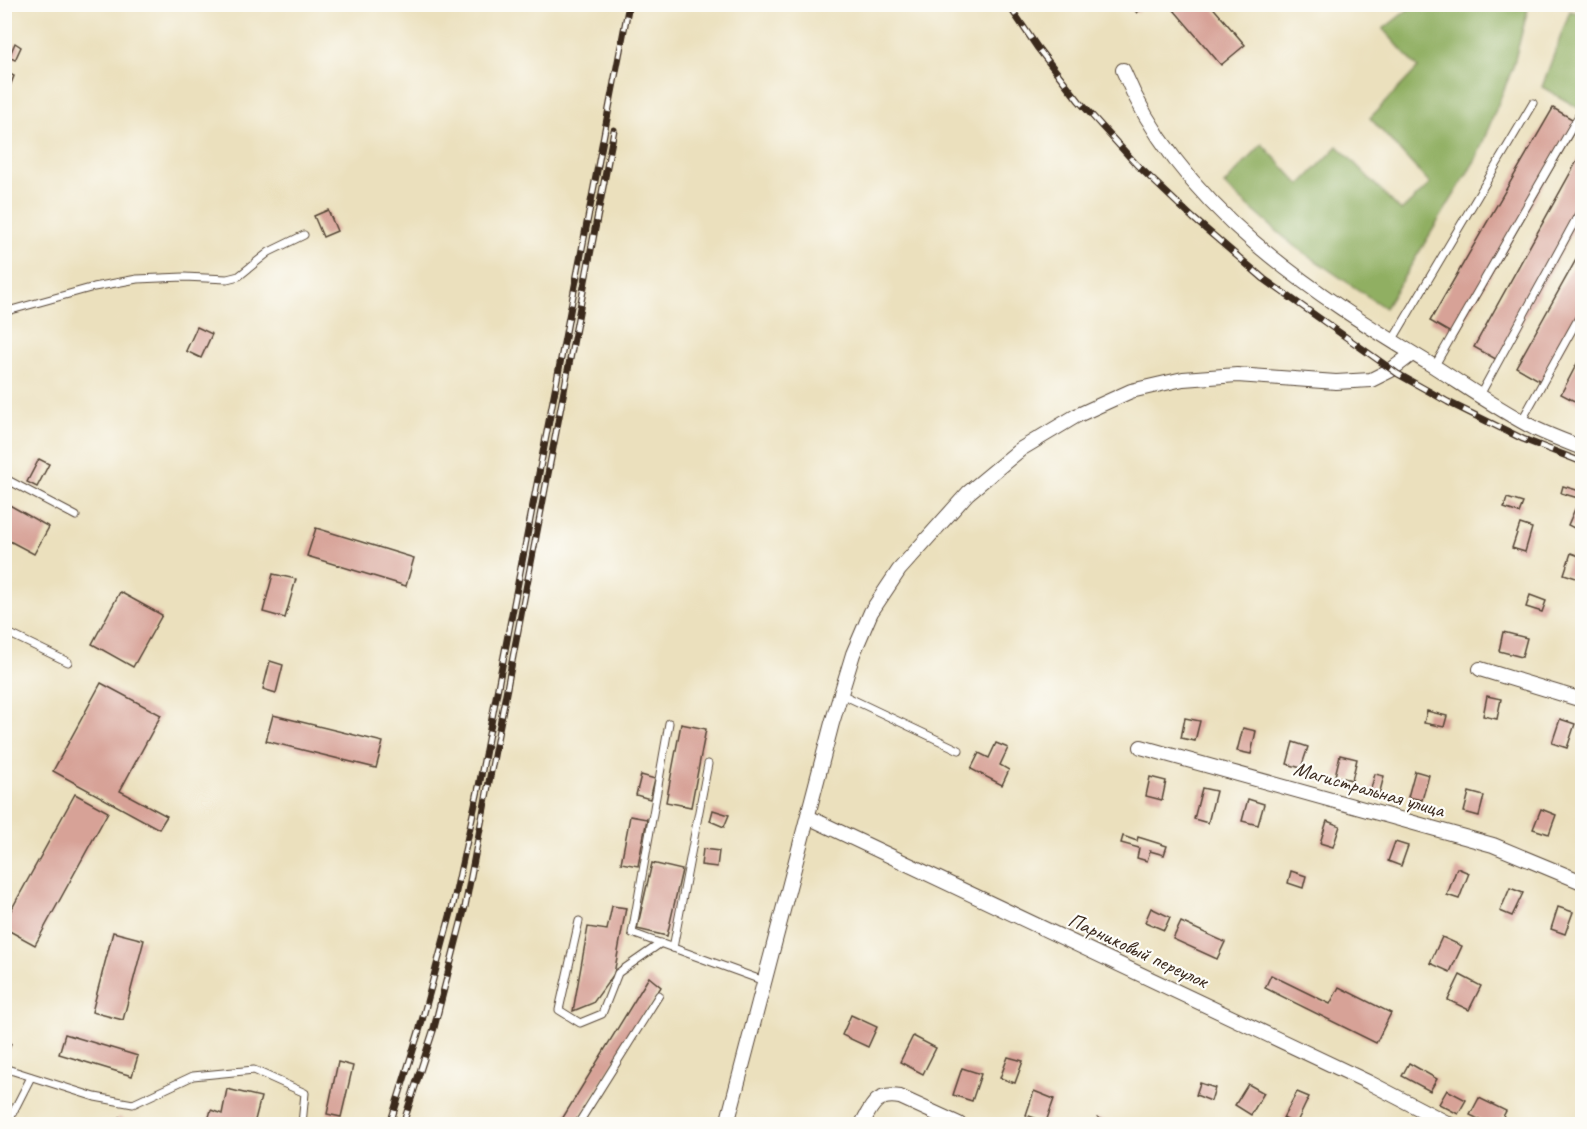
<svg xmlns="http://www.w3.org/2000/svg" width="1587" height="1129" font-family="Caveat,sans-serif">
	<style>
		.forest { fill: #90af62; stroke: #666c40; stroke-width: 1.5 }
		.building { fill: #d7a297 }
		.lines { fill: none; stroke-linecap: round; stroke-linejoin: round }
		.lane-casing { stroke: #554536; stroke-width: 9 }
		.street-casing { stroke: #554536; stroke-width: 16 }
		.lane { stroke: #fff; stroke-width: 7 }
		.street { stroke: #fff; stroke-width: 14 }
		.rail-casing { stroke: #3b2a1e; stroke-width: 7 }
		.rail { stroke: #fdfcf7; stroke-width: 4.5; stroke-dasharray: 14; stroke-linecap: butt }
		.labels { text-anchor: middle; stroke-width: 4.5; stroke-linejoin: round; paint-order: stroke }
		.street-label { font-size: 21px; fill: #3b2a1e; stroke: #fdfcf7 }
	</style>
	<rect width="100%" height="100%" fill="#fdfcf7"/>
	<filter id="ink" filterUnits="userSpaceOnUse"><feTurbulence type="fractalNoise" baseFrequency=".0167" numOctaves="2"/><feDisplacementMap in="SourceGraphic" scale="12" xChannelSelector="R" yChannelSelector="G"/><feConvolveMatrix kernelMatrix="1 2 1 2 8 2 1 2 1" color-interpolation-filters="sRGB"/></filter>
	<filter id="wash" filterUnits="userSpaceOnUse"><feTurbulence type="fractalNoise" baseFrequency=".008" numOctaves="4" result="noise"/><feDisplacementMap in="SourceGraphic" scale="24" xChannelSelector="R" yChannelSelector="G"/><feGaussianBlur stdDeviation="1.35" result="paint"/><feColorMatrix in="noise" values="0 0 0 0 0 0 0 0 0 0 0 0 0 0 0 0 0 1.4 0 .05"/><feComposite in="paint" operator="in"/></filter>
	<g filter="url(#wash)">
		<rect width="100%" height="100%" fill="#ebe0bd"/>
		<!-- forest -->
		<g class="forest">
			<polygon points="1414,5 1529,5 1513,67 1476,159 1385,308 1294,246 1224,185 1262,144 1300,185 1338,146 1401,211 1430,184 1370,118 1418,68 1383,29"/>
			<polygon points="1570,11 1582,14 1582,110 1542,87"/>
		</g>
		<g id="blocks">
			<!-- building -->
			<g class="building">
				<polygon points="1129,4 1147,4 1137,13"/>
				<polygon points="1180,4 1210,4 1245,45 1221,65 1174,10"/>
				<polygon points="15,43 21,47 15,60 9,57"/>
				<polygon points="6,72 14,76 8,91 4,90"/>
				<polygon points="1553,108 1579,123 1456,336 1430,321"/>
				<polygon points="1582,152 1582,215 1501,362 1474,347"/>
				<polygon points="328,210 337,231 323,237 314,216"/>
				<polygon points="1582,249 1582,315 1544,383 1516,367"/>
				<polygon points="197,327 212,334 201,358 186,351"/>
				<polygon points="1582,354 1582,405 1561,394"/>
				<polygon points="39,459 49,464 37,487 27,482"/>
				<polygon points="1563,486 1580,491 1578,498 1561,493"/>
				<polygon points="1507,498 1523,503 1519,513 1504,508"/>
				<polygon points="4,502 49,527 34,554 4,538"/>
				<polygon points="1575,509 1582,513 1582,532 1568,525"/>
				<polygon points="1520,524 1532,528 1525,552 1512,548"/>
				<polygon points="316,528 414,558 406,586 307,556"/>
				<polygon points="1571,553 1582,557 1582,580 1564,574"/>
				<polygon points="273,574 296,579 285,618 263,612"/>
				<polygon points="120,592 162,615 133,667 92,644"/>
				<polygon points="1530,595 1546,601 1542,612 1526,607"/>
				<polygon points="1503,632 1527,638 1522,657 1499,651"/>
				<polygon points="270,661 283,665 276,693 263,689"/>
				<polygon points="101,683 161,715 120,791 167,816 159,829 53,771"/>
				<polygon points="1487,696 1501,699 1497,719 1483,716"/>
				<polygon points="1427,711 1447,716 1444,727 1424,723"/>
				<polygon points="273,715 383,742 376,768 266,741"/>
				<polygon points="1185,718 1200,721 1195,741 1181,738"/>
				<polygon points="1560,719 1575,724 1567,748 1552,743"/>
				<polygon points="681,724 706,729 691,807 666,802"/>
				<polygon points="1243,728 1256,731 1251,754 1237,751"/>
				<polygon points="1293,742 1308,747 1301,768 1287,764"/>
				<polygon points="996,743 1008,748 1000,765 1009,770 1002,785 971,769 979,753 989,758"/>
				<polygon points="1340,755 1357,759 1352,780 1335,776"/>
				<polygon points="1415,771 1429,775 1422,800 1408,797"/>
				<polygon points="1375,774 1384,776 1379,795 1370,792"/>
				<polygon points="641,775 655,779 650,799 636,795"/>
				<polygon points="1150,777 1166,781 1162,800 1146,796"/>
				<polygon points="1202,788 1216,791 1208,823 1194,819"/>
				<polygon points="1469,792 1484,796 1479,816 1464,812"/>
				<polygon points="75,794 108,812 35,945 4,928 4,923"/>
				<polygon points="1248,799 1264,804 1258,825 1242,821"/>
				<polygon points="1541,809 1556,815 1549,834 1533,829"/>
				<polygon points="713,810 729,815 724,827 710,821"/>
				<polygon points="630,816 647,819 638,866 621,863"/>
				<polygon points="1327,821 1340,826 1333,847 1320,843"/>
				<polygon points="1123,836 1137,841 1138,837 1167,846 1164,855 1150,851 1147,861 1137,858 1139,848 1121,843"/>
				<polygon points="1395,842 1408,846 1401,866 1388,861"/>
				<polygon points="703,849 719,851 717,867 701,865"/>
				<polygon points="652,863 682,870 667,936 637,929"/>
				<polygon points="1457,868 1469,873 1459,899 1447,895"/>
				<polygon points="1291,871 1306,876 1303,888 1288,883"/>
				<polygon points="1510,888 1523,893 1512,916 1500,911"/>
				<polygon points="612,906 626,908 614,974 593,1003 573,1011 588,927 607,930"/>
				<polygon points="1558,907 1573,912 1565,934 1551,929"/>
				<polygon points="1151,908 1170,917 1164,930 1145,922"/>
				<polygon points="1181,922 1225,942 1217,959 1173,939"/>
				<polygon points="113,932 144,940 123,1020 92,1012"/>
				<polygon points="1442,937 1462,946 1450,972 1430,963"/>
				<polygon points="1271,975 1330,1004 1339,987 1391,1013 1376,1043 1265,988"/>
				<polygon points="1460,975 1481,986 1469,1010 1448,1000"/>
				<polygon points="649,977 661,987 575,1124 559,1124"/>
				<polygon points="851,1015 877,1027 868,1047 842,1035"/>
				<polygon points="65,1034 138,1056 132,1076 59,1054"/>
				<polygon points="913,1036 936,1048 923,1074 900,1062"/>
				<polygon points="4,1041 11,1043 5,1062 4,1062"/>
				<polygon points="1008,1057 1023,1061 1015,1083 1000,1078"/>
				<polygon points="338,1062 353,1066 341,1117 327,1114"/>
				<polygon points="1409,1063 1437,1079 1430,1091 1402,1076"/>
				<polygon points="962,1068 981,1074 972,1101 953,1095"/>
				<polygon points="1200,1083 1215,1088 1211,1101 1196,1095"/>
				<polygon points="1248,1084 1264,1093 1251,1115 1235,1105"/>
				<polygon points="227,1089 261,1097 254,1124 207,1124 211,1110 222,1114"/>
				<polygon points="1447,1090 1466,1100 1458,1114 1439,1104"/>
				<polygon points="1034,1091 1054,1099 1046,1122 1026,1115"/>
				<polygon points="1297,1092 1309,1097 1296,1124 1283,1118"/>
				<polygon points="1479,1098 1506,1111 1499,1124 1489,1124 1470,1115"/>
				<polygon points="119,1117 134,1124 115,1124"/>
				<polygon points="1098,1118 1113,1124 1095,1124"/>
			</g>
		</g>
	</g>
	<g filter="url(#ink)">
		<use href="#blocks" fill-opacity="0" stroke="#554536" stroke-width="1.5"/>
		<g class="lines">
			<defs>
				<g id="lane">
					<polyline points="4,312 94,287 137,279 184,277 227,279 239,276 269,252 304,235"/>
					<polyline points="1392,341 1533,103"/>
					<polyline points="1434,367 1582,110"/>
					<polyline points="1480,395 1582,208"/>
					<polyline points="1522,420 1582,312"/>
					<polyline points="4,478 76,516"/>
					<polyline points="4,631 68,662"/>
					<polyline points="841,694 959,750"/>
					<polyline points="669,723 632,933 764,981"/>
					<polyline points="579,921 559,1010 580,1023 602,1014 618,973 661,943"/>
					<polyline points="673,948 708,764"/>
					<polyline points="4,1068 95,1097 133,1104 193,1076 254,1070 305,1093 302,1124"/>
					<polyline points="7,1124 31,1077"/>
					<polyline points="578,1124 659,995"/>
				</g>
				<g id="street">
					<path d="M1123 70C1180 208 1312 293 1435 367 1468 388 1501 411 1536 429 1551 436 1567 442 1582 448"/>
					<polyline points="1480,669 1582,700"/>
					<polyline points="1141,747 1493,845 1582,882"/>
					<polyline points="808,817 1370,1083 1449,1124"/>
					<polyline points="727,1124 832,723 853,654 871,612 899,570 968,493 1021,449 1076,416 1131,391 1183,379 1237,375 1336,382 1371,380 1391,370 1412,354"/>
					<path d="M862 1124C872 1105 876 1093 900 1097L959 1124"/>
				</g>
			</defs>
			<!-- lane casing -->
			<use href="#lane" class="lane-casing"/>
			<!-- street casing -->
			<use href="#street" class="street-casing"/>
			<!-- lane -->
			<use href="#lane" class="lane"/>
			<!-- street -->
			<use href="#street" class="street"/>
			<defs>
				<g id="rail">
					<polyline points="1008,4 1037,47 1079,101 1136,164 1193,218 1264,279 1398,374 1448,402 1523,439 1582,462"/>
					<polyline points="390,1124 420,1028 453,905 479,786 629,4"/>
					<polyline points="403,1124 434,1028 465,907 614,130"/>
				</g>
			</defs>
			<!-- rail casing -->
			<use href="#rail" class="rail-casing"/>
			<!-- rail -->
			<use href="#rail" class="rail"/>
		</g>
	</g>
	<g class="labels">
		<!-- street labels -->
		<g class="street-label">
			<text transform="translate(1369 789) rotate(16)" y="7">Магистральная улица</text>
			<text transform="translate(1138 950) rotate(25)" y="7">Парниковый переулок</text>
		</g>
	</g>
	<!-- margin -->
	<rect width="1587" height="1129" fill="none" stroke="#fdfcf7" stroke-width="24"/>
</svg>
